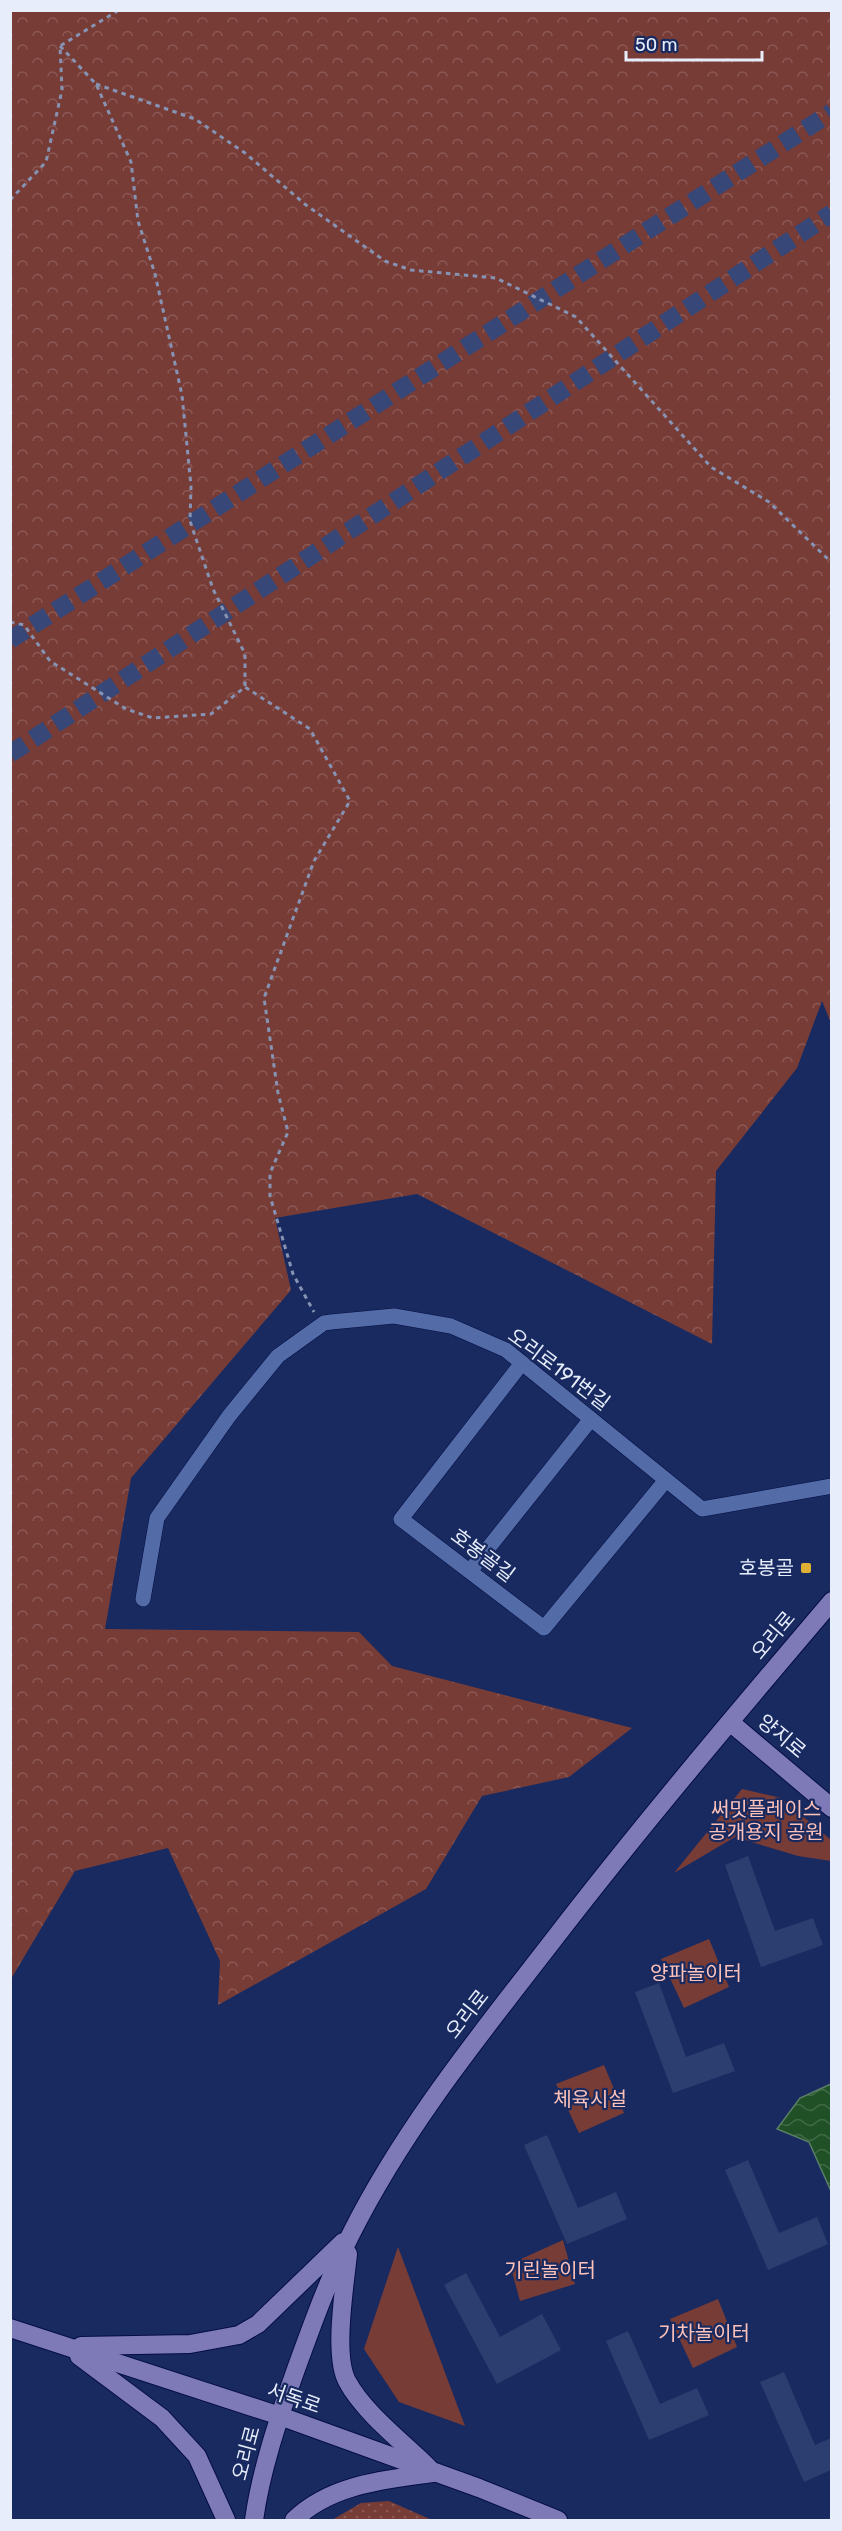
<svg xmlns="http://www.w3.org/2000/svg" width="842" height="2531" font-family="Rubik,'Noto Sans KR',sans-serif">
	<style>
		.grass { fill: url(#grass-dots) }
		.forest { fill: url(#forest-crowns) }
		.park { fill: #783c37 }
		.water { fill: url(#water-waves); stroke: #5b7f66; stroke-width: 1.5 }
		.building { fill: #2c3e6f }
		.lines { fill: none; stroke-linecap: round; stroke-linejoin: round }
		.highway-tunnel { stroke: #374777; stroke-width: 18; stroke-dasharray: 18 9; stroke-linecap: butt }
		.street-casing { stroke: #050e43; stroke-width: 16 }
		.secondary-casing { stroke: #050e43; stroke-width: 20 }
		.path { stroke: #8793b3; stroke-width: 3; stroke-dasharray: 4.5 4.5; stroke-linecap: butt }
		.street { stroke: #536ba7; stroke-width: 15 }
		.secondary { stroke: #7e7ab8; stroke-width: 18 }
		.poi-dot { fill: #dfb034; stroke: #182a60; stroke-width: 2 }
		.labels { text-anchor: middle; stroke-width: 4.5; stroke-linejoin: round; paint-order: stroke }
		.street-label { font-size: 20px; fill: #e7edfb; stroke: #182a60 }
		.poi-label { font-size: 20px; fill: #e7edfb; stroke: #182a60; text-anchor: end }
		.park-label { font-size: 20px; fill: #fec2ba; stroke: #182a60 }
	</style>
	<defs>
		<pattern id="grass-dots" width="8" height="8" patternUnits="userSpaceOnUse" patternTransform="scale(1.5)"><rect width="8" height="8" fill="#783c37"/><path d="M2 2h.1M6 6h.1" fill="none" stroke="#8b5855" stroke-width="1.8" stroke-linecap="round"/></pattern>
		<pattern id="forest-crowns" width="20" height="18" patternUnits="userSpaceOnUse" patternTransform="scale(1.5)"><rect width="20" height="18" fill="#783c37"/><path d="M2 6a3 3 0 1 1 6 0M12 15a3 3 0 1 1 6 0" fill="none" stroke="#8b5855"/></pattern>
		<pattern id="water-waves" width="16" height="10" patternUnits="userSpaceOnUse" patternTransform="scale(1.5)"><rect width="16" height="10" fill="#1f5026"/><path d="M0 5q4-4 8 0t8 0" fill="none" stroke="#406a46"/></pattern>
	</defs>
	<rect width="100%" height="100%" fill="#182a60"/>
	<!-- grass -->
	<polygon class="grass" points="389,2501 432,2520 332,2520 361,2503"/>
	<!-- forest -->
	<polygon class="forest" points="11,10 831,11 831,1023 822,1001 797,1068 716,1171 712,1344 417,1194 275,1218 291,1290 131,1478 105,1629 359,1632 392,1666 632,1728 569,1777 482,1796 426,1889 218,2005 220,1961 168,1848 75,1871 11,1979"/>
	<!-- park -->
	<g class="park">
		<polygon points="742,1789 781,1798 831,1840 831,1861 798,1856 735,1837 674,1873"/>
		<polygon points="709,1939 729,1987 684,2008 661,1959"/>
		<polygon points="604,2065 624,2113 579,2133 556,2084"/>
		<polygon points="563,2240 575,2284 520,2301 510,2264"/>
		<polygon points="398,2247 465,2426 399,2402 364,2349"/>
		<polygon points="718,2299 737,2347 693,2368 670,2319"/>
	</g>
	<!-- water -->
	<polygon class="water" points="831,2084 832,2191 831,2191 809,2142 777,2129 800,2098"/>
	<!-- building -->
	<g class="building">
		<polygon points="748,1856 775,1931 813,1918 823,1945 761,1967 725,1865"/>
		<polygon points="659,1983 686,2057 724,2043 735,2071 673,2093 635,1992"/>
		<polygon points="547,2135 578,2208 616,2192 627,2219 567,2244 524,2145"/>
		<polygon points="748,2160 779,2233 817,2217 828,2244 768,2270 725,2170"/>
		<polygon points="466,2273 500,2337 542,2314 561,2350 497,2384 444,2285"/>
		<polygon points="628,2331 660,2404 697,2388 709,2415 649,2440 606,2341"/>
		<polygon points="784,2372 815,2445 831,2438 831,2470 804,2482 760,2382"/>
	</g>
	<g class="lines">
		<!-- highway-tunnel -->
		<g class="highway-tunnel">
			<polyline points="10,640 832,112"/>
			<polyline points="10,754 832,213"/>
		</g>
		<defs>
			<g id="street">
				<polyline points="522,1363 401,1519 544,1628 666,1480"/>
				<polyline points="470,1571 591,1419"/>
				<polyline points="143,1599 157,1518 229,1416 278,1356 324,1323 331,1322 394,1316 451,1326 506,1350 702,1509 832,1486"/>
			</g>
			<g id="secondary">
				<polyline points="730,1722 832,1808"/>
				<path d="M348 2254C345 2284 333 2355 347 2381 364 2413 404 2443 429 2468"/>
				<polyline points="10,2328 280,2416 479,2488 558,2520"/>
				<polyline points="81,2346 190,2344 239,2335 258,2324 343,2242"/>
				<polyline points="79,2356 162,2418 197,2456 226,2520"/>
				<path d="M254 2520C261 2470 278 2420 295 2372 312 2325 329 2278 351 2234 404 2128 479 2036 551 1943 641 1826 736 1714 832 1601"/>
				<path d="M294 2520C331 2484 384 2480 433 2473"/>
			</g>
		</defs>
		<!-- street casing -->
		<use href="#street" class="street-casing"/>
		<!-- secondary casing -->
		<use href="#secondary" class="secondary-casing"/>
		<!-- path -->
		<g class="path">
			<polyline points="60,46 96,84 131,162 138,221 155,274 182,395 191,486 190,521 213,589 245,654 245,687"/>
			<polyline points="96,84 195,119 245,153 306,205 385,261 411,270 496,278 576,317 711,467 769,502 832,563"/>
			<polyline points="10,200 46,162 62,90 60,46 119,10"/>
			<polyline points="10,622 24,625 50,661 126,709 153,718 211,714 245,687 310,729 350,801 314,861 264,998 278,1093 288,1132 270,1173 270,1196 293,1274 314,1312"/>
		</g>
		<!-- street -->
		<use href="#street" class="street"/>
		<!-- secondary -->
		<use href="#secondary" class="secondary"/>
	</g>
	<!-- markers -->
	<rect class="poi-dot" x="800" y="1562" width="12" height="12" rx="3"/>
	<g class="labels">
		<!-- street labels -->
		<g class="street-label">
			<text transform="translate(559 1369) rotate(37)" y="7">오리로191번길</text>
			<text transform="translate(483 1555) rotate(37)" y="7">호봉골길</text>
			<text transform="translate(773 1635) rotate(-50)" y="7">오리로</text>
			<text transform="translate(782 1736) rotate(40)" y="7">양지로</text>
			<text transform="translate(467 2014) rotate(-52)" y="7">오리로</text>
			<text transform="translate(294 2398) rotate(19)" y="7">서독로</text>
			<text transform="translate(246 2453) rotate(-75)" y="7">오리로</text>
		</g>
		<!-- poi labels -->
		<g class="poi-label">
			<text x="794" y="1575">호봉골</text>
		</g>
		<!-- park labels -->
		<g class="park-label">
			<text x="766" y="1816">써밋플레이스<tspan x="766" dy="23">공개용지 공원</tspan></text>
			<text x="696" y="1980">양파놀이터</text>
			<text x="590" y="2106">체육시설</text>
			<text x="550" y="2277">기린놀이터</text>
			<text x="704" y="2340">기차놀이터</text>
		</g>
	</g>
	<!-- border -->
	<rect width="842" height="2531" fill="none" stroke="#e7edfb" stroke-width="24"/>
	<!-- scale -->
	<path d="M626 51v9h136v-9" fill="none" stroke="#e7edfb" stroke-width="3"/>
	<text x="635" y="51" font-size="18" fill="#e7edfb" stroke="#182a60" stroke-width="4.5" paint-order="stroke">50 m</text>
</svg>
